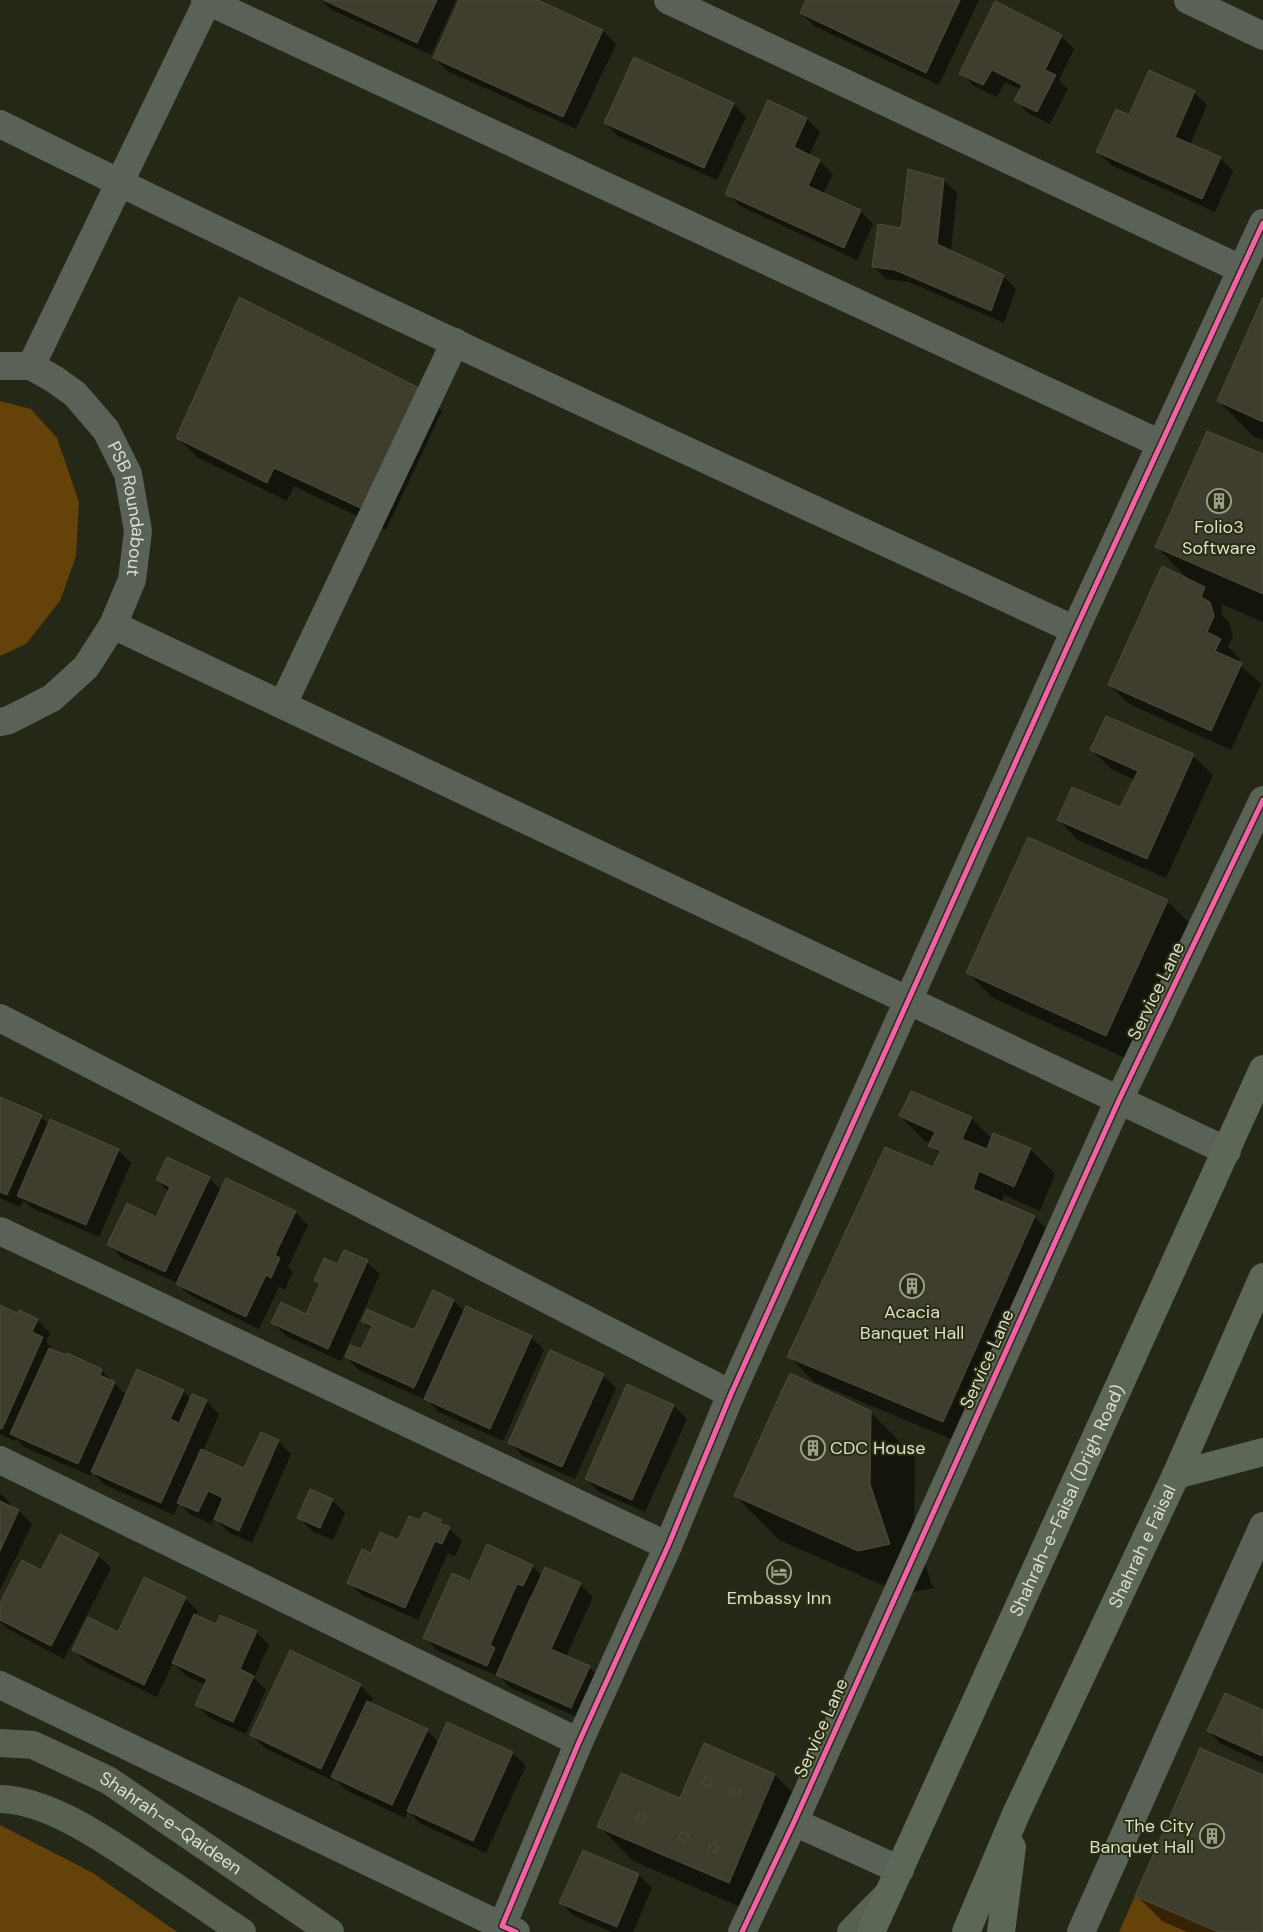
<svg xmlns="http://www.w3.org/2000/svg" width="1263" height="1932" font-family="'DM Sans',sans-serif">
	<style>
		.green { fill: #644209 }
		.shadow { fill: #0007; fill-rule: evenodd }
		.building { fill: #3f3e2e; stroke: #4d4d3e }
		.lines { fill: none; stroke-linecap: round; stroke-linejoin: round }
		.minor { stroke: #5a6156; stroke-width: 28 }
		.major { stroke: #586052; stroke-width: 28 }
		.highway { stroke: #5d6757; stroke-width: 28 }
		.cycleway-casing { stroke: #292e10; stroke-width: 8 }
		.cycleway { stroke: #f560ab; stroke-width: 5 }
		.labels { text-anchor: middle; stroke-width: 4; stroke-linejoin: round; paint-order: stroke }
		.street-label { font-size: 18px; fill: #dbdfcd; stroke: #292e10 }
		.poi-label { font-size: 18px; fill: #dbdfcd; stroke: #292e10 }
	</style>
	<rect width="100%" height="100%" fill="#252717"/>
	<!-- green -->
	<g class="green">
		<polygon points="0,401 31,409 57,438 79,502 76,556 60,601 26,644 0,656"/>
		<polygon points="0,1825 93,1873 177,1932 0,1932"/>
		<polygon points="1135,1896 1218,1932 1119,1932"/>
	</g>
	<!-- shadow -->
	<g class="shadow">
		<polygon points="321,0 456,0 431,55 332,10"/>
		<polygon points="460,0 535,0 603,31 616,44 576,129 447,71 434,58"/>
		<polygon points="807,0 979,0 939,85 814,26 801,13"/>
		<polygon points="1061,36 1074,49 1059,80 1068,89 1050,124 1028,113 1015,100 1021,90 1005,82 997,97 974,86 961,73"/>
		<polygon points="1194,92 1207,105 1190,145 1220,158 1233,171 1215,212 1111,165 1098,152 1129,117"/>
		<polygon points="769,101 807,119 820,132 809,156 820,161 833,174 823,194 860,211 873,224 857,260 740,206 727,193"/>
		<polygon points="733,104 746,117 717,180 618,136 605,123"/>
		<polygon points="943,180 957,193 951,251 1003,276 1016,289 1004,323 909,282 886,279 873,266 902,229"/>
		<polygon points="1263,300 1263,440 1253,436 1219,401"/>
		<polygon points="423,391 442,411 386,530 294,486 287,501 197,457 178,438"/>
		<polygon points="1263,455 1263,622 1219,603 1223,607 1221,615 1229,622 1233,636 1228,647 1240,659 1238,663 1261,684 1231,750 1129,704 1109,685 1190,581 1157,547"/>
		<polygon points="1106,718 1193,756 1213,775 1166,878 1078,840 1059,820 1121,809 1135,780 1111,769 1092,750"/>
		<polygon points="1028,838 1167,901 1193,927 1132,1061 993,998 968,973"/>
		<polygon points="0,1099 41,1117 49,1125 118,1150 131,1163 99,1237 32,1208 23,1200 20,1207 0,1198"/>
		<polygon points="900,1116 971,1118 992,1139 1030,1149 1055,1174 1040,1211 1004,1195 1002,1203 1034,1217 1060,1242 968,1446 814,1382 789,1356 934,1169 940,1155 930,1146 931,1144 925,1141"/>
		<polygon points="209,1178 221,1190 295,1212 308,1225 288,1267 293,1272 285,1290 279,1287 259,1329 191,1296 177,1283 122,1258 109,1245 156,1219 169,1192 157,1180"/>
		<polygon points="367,1262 380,1274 341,1361 286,1336 273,1323 307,1315 320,1285 316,1280 338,1266"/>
		<polygon points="454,1301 465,1312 531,1337 544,1350 503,1441 439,1412 428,1401 359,1370 346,1357 362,1351 372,1330 363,1321 415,1332"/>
		<polygon points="0,1306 18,1314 37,1320 50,1333 46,1342 55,1351 101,1370 127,1396 183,1391 191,1399 206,1401 219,1414 203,1451 245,1470 278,1441 291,1454 252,1543 228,1532 214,1517 211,1524 191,1515 179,1503 174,1515 105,1485 92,1472 91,1476 24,1447 16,1438 15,1441 0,1434"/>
		<polygon points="603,1375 616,1388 575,1479 523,1456 510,1443"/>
		<polygon points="628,1386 674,1406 687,1419 645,1512 599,1492 586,1479"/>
		<polygon points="870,1412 915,1457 914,1530 933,1588 903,1594 779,1540 735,1495"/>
		<polygon points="0,1493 11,1504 9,1507 19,1511 32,1524 0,1590"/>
		<polygon points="332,1500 345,1513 333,1540 312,1531 299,1518"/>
		<polygon points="441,1521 462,1541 455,1556 448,1553 418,1620 362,1595 349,1582 372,1555 399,1542 421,1522"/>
		<polygon points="98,1555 111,1568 64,1659 8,1629 0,1622 0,1606 42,1571"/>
		<path d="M532 1566 542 1576 546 1569 580 1584 593 1597 566 1657 589 1667 602 1680 584 1720 511 1688 500 1677 438 1651 425 1638 471 1583ZM530 1596 533 1597 505 1659 503 1657Z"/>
		<polygon points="185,1598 198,1611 196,1616 217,1625 256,1632 269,1645 254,1678 266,1690 246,1734 210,1718 197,1705 206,1685 186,1676 173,1663 157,1697 87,1663 74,1650 119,1633"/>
		<polygon points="360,1685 373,1698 370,1704 427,1730 439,1742 448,1724 513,1753 526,1766 486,1853 421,1824 408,1811 405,1818 346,1790 335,1779 334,1781 265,1748 252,1735"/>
		<polygon points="1226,1695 1263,1711 1263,1763 1221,1744 1208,1731"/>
		<polygon points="704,1745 775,1775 809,1810 764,1917 633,1861 599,1826 681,1800"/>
		<polygon points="1263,1777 1263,1932 1187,1932 1162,1921 1137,1896"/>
		<polygon points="584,1852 639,1875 652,1888 633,1932 612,1932 574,1916 561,1903"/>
	</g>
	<!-- building -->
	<g class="building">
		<polygon points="323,0 437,0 417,43"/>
		<polygon points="459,0 538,0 603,30 563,117 433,58"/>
		<polygon points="806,0 960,0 926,73 800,13"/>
		<polygon points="995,1 1062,35 1045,70 1056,75 1037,112 1014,101 1022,85 992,70 983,85 959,74"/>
		<polygon points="634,57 734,103 704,168 604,123"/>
		<polygon points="1149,70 1195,91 1175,137 1221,157 1202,199 1096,152 1116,109 1129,115"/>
		<polygon points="768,100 807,118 794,147 820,160 808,186 861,210 844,248 725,194"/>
		<polygon points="908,169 944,179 937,244 1004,275 991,311 895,270 872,267 878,224 901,228"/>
		<polygon points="239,297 423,390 367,511 274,468 267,483 176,438"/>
		<polygon points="1263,297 1263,422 1217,401"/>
		<polygon points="1207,431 1263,454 1263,594 1155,547"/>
		<polygon points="1162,566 1205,587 1201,597 1210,602 1214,616 1207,632 1221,639 1215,651 1242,663 1211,731 1108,685"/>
		<polygon points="1106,716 1194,754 1147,859 1057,820 1072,787 1120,807 1138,771 1090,750"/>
		<polygon points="1028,837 1168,900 1106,1036 966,973"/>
		<polygon points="911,1091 972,1117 962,1139 987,1149 993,1133 1031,1148 1014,1187 979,1171 973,1189 1035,1216 943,1422 787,1357 885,1147 933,1167 940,1151 928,1146 935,1132 899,1116"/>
		<polygon points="0,1097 42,1115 7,1195 0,1192"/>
		<polygon points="50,1119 119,1149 86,1225 17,1196"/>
		<polygon points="167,1157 210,1177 165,1272 107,1245 127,1203 156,1217 170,1187 156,1180"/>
		<polygon points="226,1178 296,1211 275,1255 280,1258 271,1278 266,1275 246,1317 176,1284"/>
		<polygon points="344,1250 368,1260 328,1349 271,1323 281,1302 306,1314 320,1283 314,1281 324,1258 338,1264"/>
		<polygon points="433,1290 454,1300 414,1388 345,1357 350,1345 361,1349 372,1326 361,1321 367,1309 414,1330"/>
		<polygon points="0,1305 17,1313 19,1310 38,1319 32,1332 43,1337 2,1429 0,1428"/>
		<polygon points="466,1306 532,1336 490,1429 424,1399"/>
		<polygon points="49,1348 66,1355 67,1353 102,1369 100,1375 115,1382 78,1464 10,1434"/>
		<polygon points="550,1350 604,1374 562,1467 508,1443"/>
		<polygon points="137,1369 184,1390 170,1419 179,1423 192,1394 207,1400 161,1503 91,1472"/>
		<polygon points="790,1373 871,1411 870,1484 890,1544 858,1551 734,1496"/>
		<polygon points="627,1384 674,1405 632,1500 585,1479"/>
		<polygon points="261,1432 279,1440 239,1531 214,1519 223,1498 208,1491 198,1512 177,1503 201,1449 244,1468"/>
		<polygon points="310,1489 333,1499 320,1528 297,1518"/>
		<polygon points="0,1501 19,1510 0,1551"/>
		<polygon points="424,1512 442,1520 440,1523 450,1527 442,1544 435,1541 405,1608 347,1583 362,1549 371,1553 380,1532 398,1540 409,1516 420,1520"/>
		<polygon points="60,1534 99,1554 51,1646 0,1620 0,1603 22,1560 41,1570"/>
		<polygon points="487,1544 533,1565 523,1586 517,1584 490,1645 495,1648 487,1666 423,1638 452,1573 470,1581"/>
		<polygon points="545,1567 581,1583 551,1649 590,1666 571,1708 496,1675"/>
		<polygon points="144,1577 186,1597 144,1685 72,1650 88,1617 118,1632"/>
		<polygon points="194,1614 216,1624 220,1615 257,1631 240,1669 254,1676 233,1722 195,1705 207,1679 172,1663"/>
		<polygon points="290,1650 361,1684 321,1769 250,1735"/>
		<polygon points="1225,1693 1263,1710 1262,1756 1207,1731"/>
		<polygon points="367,1701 428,1729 392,1805 331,1777"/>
		<polygon points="447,1722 513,1752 473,1841 407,1811"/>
		<polygon points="704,1743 775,1774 729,1883 597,1827 621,1773 680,1798"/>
		<polygon points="1200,1748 1263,1775 1263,1932 1218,1932 1135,1896"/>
		<polygon points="706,1777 712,1780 710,1787 702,1783"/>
		<polygon points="733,1788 741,1791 737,1798 730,1795"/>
		<polygon points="639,1812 646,1816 643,1823 636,1819"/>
		<polygon points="681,1832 689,1835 685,1842 679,1838"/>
		<polygon points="711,1843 718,1846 715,1853 708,1850"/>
		<polygon points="583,1850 639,1874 617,1927 559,1903"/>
	</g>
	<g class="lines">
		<!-- minor -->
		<g class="minor">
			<polyline points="205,0 1161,444"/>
			<polyline points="668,0 1241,269"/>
			<polyline points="1188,0 1263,36"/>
			<path d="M0 124C355 300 716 464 1075 630"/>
			<path id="s1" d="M0 366H31L54 379 75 394 106 430 128 474 138 531 132 580 113 625 86 667 52 698 9 720 0 722"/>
			<polyline points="31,366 208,0"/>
			<polyline points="113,625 1227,1151"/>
			<polyline points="283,704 455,342"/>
			<polyline points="0,1018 731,1394"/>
			<polyline points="0,1231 668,1546"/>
			<polyline points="0,1460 579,1742"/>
			<polyline points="0,1685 502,1926"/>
			<polyline points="794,1822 900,1870"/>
			<polyline points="516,1932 502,1926 579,1742 668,1546 731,1394 1075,630 1263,223"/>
			<polyline points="742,1932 794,1822 1119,1100 1263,800"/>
			<polyline points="1081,1932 1263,1526"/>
		</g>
		<!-- major -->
		<g class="major">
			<path id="s2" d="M0 1743 33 1745 108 1780 330 1932"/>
			<path d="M0 1799C52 1800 114 1846 156 1874 185 1893 213 1913 242 1932"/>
			<polyline points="851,1932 885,1897"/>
		</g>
		<!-- highway -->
		<g class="highway">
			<polyline points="1176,1475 1263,1452"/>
			<path id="s3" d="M871 1932 1263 1069"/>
			<path id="s4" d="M966 1932 1016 1814 1176 1475 1263 1277"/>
			<polyline points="1001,1932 1012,1847"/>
		</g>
		<defs>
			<g id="cycleway">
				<polyline points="516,1932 502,1926 579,1742 668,1546 731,1394 1075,630 1263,223"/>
				<polyline points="742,1932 794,1822 1119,1100 1263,800"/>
			</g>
		</defs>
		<!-- cycleway casing -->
		<use href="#cycleway" class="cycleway-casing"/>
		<!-- cycleway -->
		<use href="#cycleway" class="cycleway"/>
	</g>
	<!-- icons -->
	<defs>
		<symbol id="building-ring" viewBox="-11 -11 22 22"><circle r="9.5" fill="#292e10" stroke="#9b9f8d" stroke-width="1.5"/><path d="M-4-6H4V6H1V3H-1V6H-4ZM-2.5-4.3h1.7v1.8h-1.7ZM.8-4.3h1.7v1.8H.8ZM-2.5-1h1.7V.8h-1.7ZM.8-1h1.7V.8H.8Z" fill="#9b9f8d"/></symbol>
		<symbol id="hotel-ring" viewBox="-11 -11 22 22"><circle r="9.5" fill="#292e10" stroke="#9b9f8d" stroke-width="1.5"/><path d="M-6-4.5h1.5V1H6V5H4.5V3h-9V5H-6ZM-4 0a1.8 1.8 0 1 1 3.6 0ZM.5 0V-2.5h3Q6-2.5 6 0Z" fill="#9b9f8d"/></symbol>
	</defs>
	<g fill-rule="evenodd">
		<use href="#building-ring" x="1205" y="487" width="28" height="28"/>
		<use href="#building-ring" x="898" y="1272" width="28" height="28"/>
		<use href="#building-ring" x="799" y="1434" width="28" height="28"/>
		<use href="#hotel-ring" x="765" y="1558" width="28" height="28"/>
		<use href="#building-ring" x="1198" y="1822" width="28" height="28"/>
	</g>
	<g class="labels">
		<!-- street labels -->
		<g class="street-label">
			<text dy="6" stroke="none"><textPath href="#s1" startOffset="214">PSB Roundabout</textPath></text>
			<text transform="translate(1156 991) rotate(-64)" y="6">Service Lane</text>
			<text transform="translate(987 1359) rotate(-66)" y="6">Service Lane</text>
			<text dy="6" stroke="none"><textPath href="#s3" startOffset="474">Shahrah-e-Faisal (Drigh Road)</textPath></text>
			<text dy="6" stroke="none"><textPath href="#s4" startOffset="424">Shahrah e Faisal</textPath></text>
			<text transform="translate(821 1728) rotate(-66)" y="6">Service Lane</text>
			<text dy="6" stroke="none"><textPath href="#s2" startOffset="192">Shahrah-e-Qaideen</textPath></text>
		</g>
		<!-- poi labels -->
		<g class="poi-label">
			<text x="1219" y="533">Folio3<tspan x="1219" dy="21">Software</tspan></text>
			<text x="912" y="1318">Acacia<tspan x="912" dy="21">Banquet Hall</tspan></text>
			<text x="830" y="1454" text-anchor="start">CDC House</text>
			<text x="779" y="1604">Embassy Inn</text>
			<text x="1194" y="1832" text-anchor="end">The City<tspan x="1194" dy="21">Banquet Hall</tspan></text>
		</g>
	</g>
</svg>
